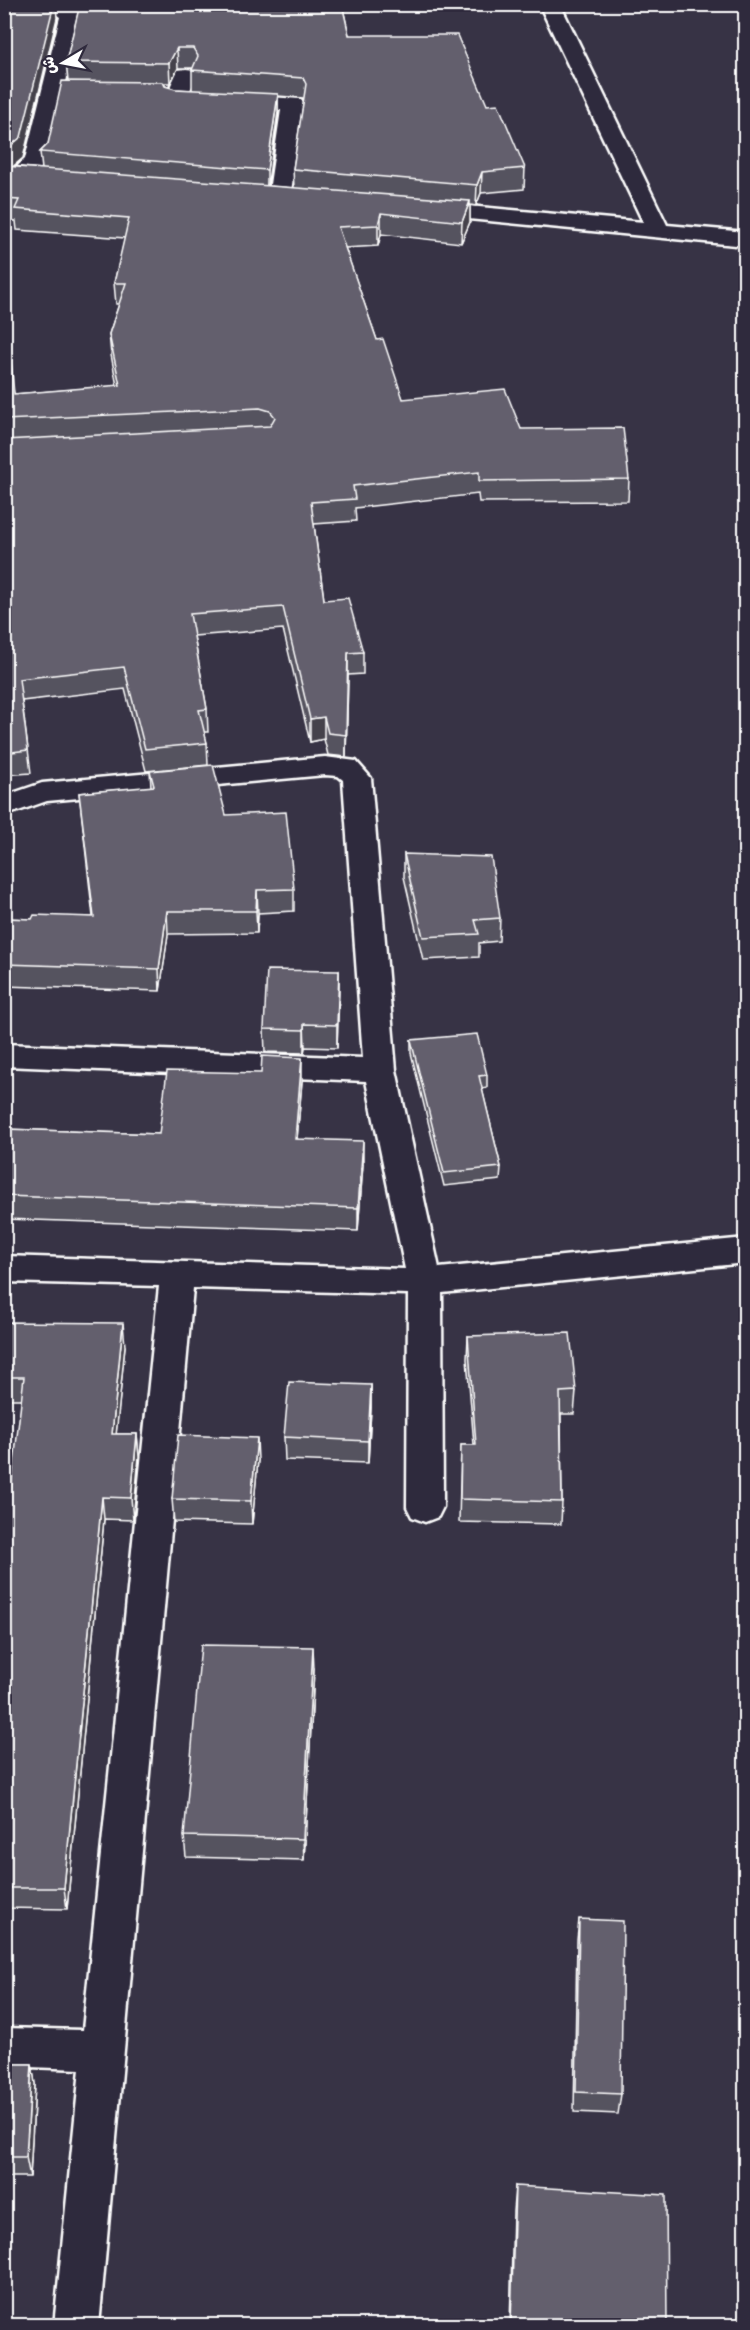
<svg xmlns="http://www.w3.org/2000/svg" width="750" height="2330" font-family="Sriracha,'Playpen Sans Arabic',sans-serif">
	<style>
		.lines { fill: none; stroke-linecap: round; stroke-linejoin: round }
		.street-casing { stroke: #fff; stroke-width: 5 }
		.street { fill: #2f2a3d; fill-rule: evenodd }
		.wall { fill: #55525e; stroke: #fff; stroke-width: 1.5; fill-rule: evenodd }
		.shaded-wall { fill: #45424c; stroke: #fff; stroke-width: 1.5 }
		.building { fill: #635f6d; stroke: #fff; stroke-width: 1.5 }
	</style>
	<rect width="100%" height="100%" fill="#373345"/>
	<filter id="ink" filterUnits="userSpaceOnUse"><feTurbulence type="fractalNoise" baseFrequency=".0167" numOctaves="2"/><feDisplacementMap in="SourceGraphic" scale="12" xChannelSelector="R" yChannelSelector="G"/><feConvolveMatrix kernelMatrix="1 2 1 2 8 2 1 2 1" color-interpolation-filters="sRGB"/></filter>
	<g filter="url(#ink)">
		<g class="lines">
			<defs>
				<g id="street">
					<polygon points="42,4 69,4 82,14 47,162 24,183 8,183 5,178 25,159 60,17"/>
					<polygon points="539,4 560,4 667,225 746,232 746,246 417,214 413,209 417,204 425,202 643,222"/>
					<polygon points="186,69 194,70 197,75 189,92 301,99 304,104 290,198 287,203 271,203 268,198 281,110 168,103 165,98 178,70"/>
					<polygon points="325,757 356,761 371,778 396,1070 439,1268 746,1238 746,1263 442,1293 443,1507 438,1517 425,1522 412,1517 407,1507 408,1294 193,1288 99,2326 54,2326 80,2069 4,2066 4,2028 83,2030 159,1286 4,1282 4,1256 405,1269 366,1081 4,1066 4,1044 363,1058 343,780 338,776 325,775 47,801 4,816 4,796 42,783"/>
				</g>
			</defs>
			<!-- street casing -->
			<use href="#street" class="street-casing"/>
			<!-- street -->
			<use href="#street" class="street"/>
		</g>
		<!-- wall -->
		<g class="wall">
			<path d="M4 4 57 18 23 158 13 166 42 169 40 152 48 144 68 81 66 62 79 10 72 4H342L349 35 487 105 525 168 524 189 481 193 476 206 470 205V222L461 243 381 234 378 246 345 248 377 340 403 399 521 429 629 479 628 501 479 502 478 494 355 508 356 521 314 524 324 600 363 652V674L348 675 346 757 328 755 324 739 310 742 283 629 194 636 207 709 208 732H204L207 743 208 765 146 771 125 689 22 701 31 773 4 775V338L14 394 117 386 111 355 109 334 119 304H116L114 283 125 238 17 230 16 221 4 220ZM178 68H192V90L175 89 165 86 163 83H170ZM278 96 303 98 304 99 293 169 294 188 267 186 278 112Z"/>
			<polygon points="428,4 477,4 477,7 432,12"/>
			<polygon points="150,771 226,815 294,889 294,911 258,913 257,933 168,934 160,991 4,986 4,918 32,919 93,917 79,793 151,787"/>
			<polygon points="404,854 500,918 499,941 479,943 479,957 423,960 404,877"/>
			<polygon points="339,971 337,1048 305,1047 304,1053 265,1052 264,1029"/>
			<polygon points="411,1040 487,1075 487,1088 482,1089 501,1167 500,1180 444,1186 411,1053"/>
			<polygon points="302,1081 297,1139 363,1164 358,1231 4,1219 4,1129 159,1134"/>
			<polygon points="4,1322 125,1346 116,1434 137,1434 139,1457 133,1520 104,1519 67,1909 4,1908 4,1487 11,1488 22,1399 4,1399"/>
			<polygon points="468,1336 576,1391 574,1414 561,1414 562,1502 561,1524 459,1522 461,1445 474,1445 467,1359"/>
			<polygon points="371,1385 371,1408 368,1463 285,1460 284,1437"/>
			<polygon points="258,1460 252,1524 174,1522 172,1499"/>
			<polygon points="314,1669 304,1860 186,1857 184,1836"/>
			<polygon points="579,1919 621,2094 618,2114 574,2112 577,1940"/>
			<polygon points="4,2064 32,2064 35,2084 30,2177 4,2177"/>
			<polygon points="515,2186 667,2325 510,2325 513,2211"/>
		</g>
		<!-- shaded-wall -->
		<g class="shaded-wall">
			<polygon points="54,4 56,4 57,18 23,158 10,169 4,170 4,149"/>
			<polygon points="432,4 477,4 477,7 432,12"/>
			<polygon points="177,48 178,68 170,83 169,63"/>
			<polygon points="278,94 278,112 267,189 267,170"/>
			<polygon points="482,172 481,193 476,206 477,185"/>
			<polygon points="470,201 470,222 461,243 462,222"/>
			<polygon points="381,213 381,234 378,246 378,225"/>
			<polygon points="348,653 348,675 346,757 346,735"/>
			<polygon points="324,717 324,739 310,742 310,719"/>
			<polygon points="257,890 258,913 257,933 256,911"/>
			<polygon points="167,911 168,934 160,991 159,969"/>
			<polygon points="339,971 339,994 337,1048 337,1025"/>
			<polygon points="304,1024 305,1047 304,1053"/>
			<polygon points="302,1058 302,1081 295,1162 295,1139"/>
			<polygon points="363,1141 363,1164 358,1231 358,1208"/>
			<polygon points="123,1323 125,1346 114,1456 112,1434"/>
			<polygon points="371,1385 371,1408 368,1463 368,1441"/>
			<polygon points="137,1434 139,1457 133,1520 131,1498"/>
			<polygon points="257,1438 258,1460 252,1524 251,1501"/>
			<polygon points="102,1497 104,1519 67,1909 64,1888"/>
			<polygon points="313,1647 314,1669 304,1860 303,1839"/>
			<polygon points="32,2064 35,2084 30,2177 26,2157"/>
		</g>
		<!-- building -->
		<g class="building">
			<polygon points="4,4 54,4 21,137 8,148 4,149"/>
			<polygon points="80,4 342,4 349,35 457,35 487,105 498,104 525,168 482,172 477,185 293,169 306,84 303,78 192,70 198,56 193,48 177,48 169,63 66,62"/>
			<polygon points="62,81 163,82 165,86 175,89 278,94 267,170 40,152 48,144"/>
			<polygon points="4,166 470,201 462,222 381,213 378,225 338,227 377,340 383,339 403,399 505,389 521,429 623,428 629,479 479,481 479,472 353,486 355,499 311,502 324,600 348,598 363,652 348,653 346,735 328,733 324,717 310,719 283,607 190,614 207,709 199,710 207,743 145,749 124,667 19,679 28,750 4,753 4,440 270,426 275,417 270,411 260,408 4,420 4,338 9,338 14,394 120,385 109,334 126,283 114,283 129,218 15,209 19,200 4,199"/>
			<polygon points="213,765 226,815 286,812 294,889 257,890 256,911 167,911 159,969 4,964 4,918 32,919 34,915 94,917 79,793 154,786 150,771"/>
			<polygon points="404,854 491,857 500,918 475,920 479,934 423,937"/>
			<polygon points="267,970 339,971 337,1025 304,1024 304,1030 264,1029"/>
			<polygon points="477,1034 487,1075 479,1076 501,1167 444,1173 411,1040"/>
			<polygon points="262,1056 302,1058 295,1139 363,1141 358,1208 4,1196 4,1129 159,1134 167,1071 261,1073"/>
			<polygon points="4,1322 123,1323 112,1434 137,1434 131,1498 102,1497 64,1888 4,1888 4,1487 11,1488 24,1377 4,1377"/>
			<polygon points="570,1333 576,1391 560,1392 562,1502 460,1499 461,1445 476,1445 468,1336"/>
			<polygon points="289,1382 371,1385 368,1441 284,1437"/>
			<polygon points="178,1435 257,1438 251,1501 172,1499"/>
			<polygon points="201,1645 313,1647 303,1839 184,1836"/>
			<polygon points="579,1919 623,1921 621,2094 576,2092"/>
			<polygon points="4,2064 32,2064 26,2157 4,2157"/>
			<polygon points="515,2186 666,2195 667,2325 511,2325"/>
		</g>
	</g>
	<!-- margin -->
	<rect width="750" height="2330" fill="none" stroke="#2f2a3d" stroke-width="24"/>
	<rect x="12" y="12" width="726" height="2306" fill="none" stroke="#fff" stroke-width="2" filter="url(#ink)"/>
	<!-- north arrow -->
	<g transform="translate(63 63) rotate(260)" stroke="#2f2a3d" stroke-width="4.5" paint-order="stroke">
	<path d="M0-4.5L10 22L0 15L-10 22Z" fill="#ffffff"/>
	<text y="-9" font-size="16" font-weight="bold" text-anchor="middle" fill="#ffffff">ش</text>
	</g>
</svg>
